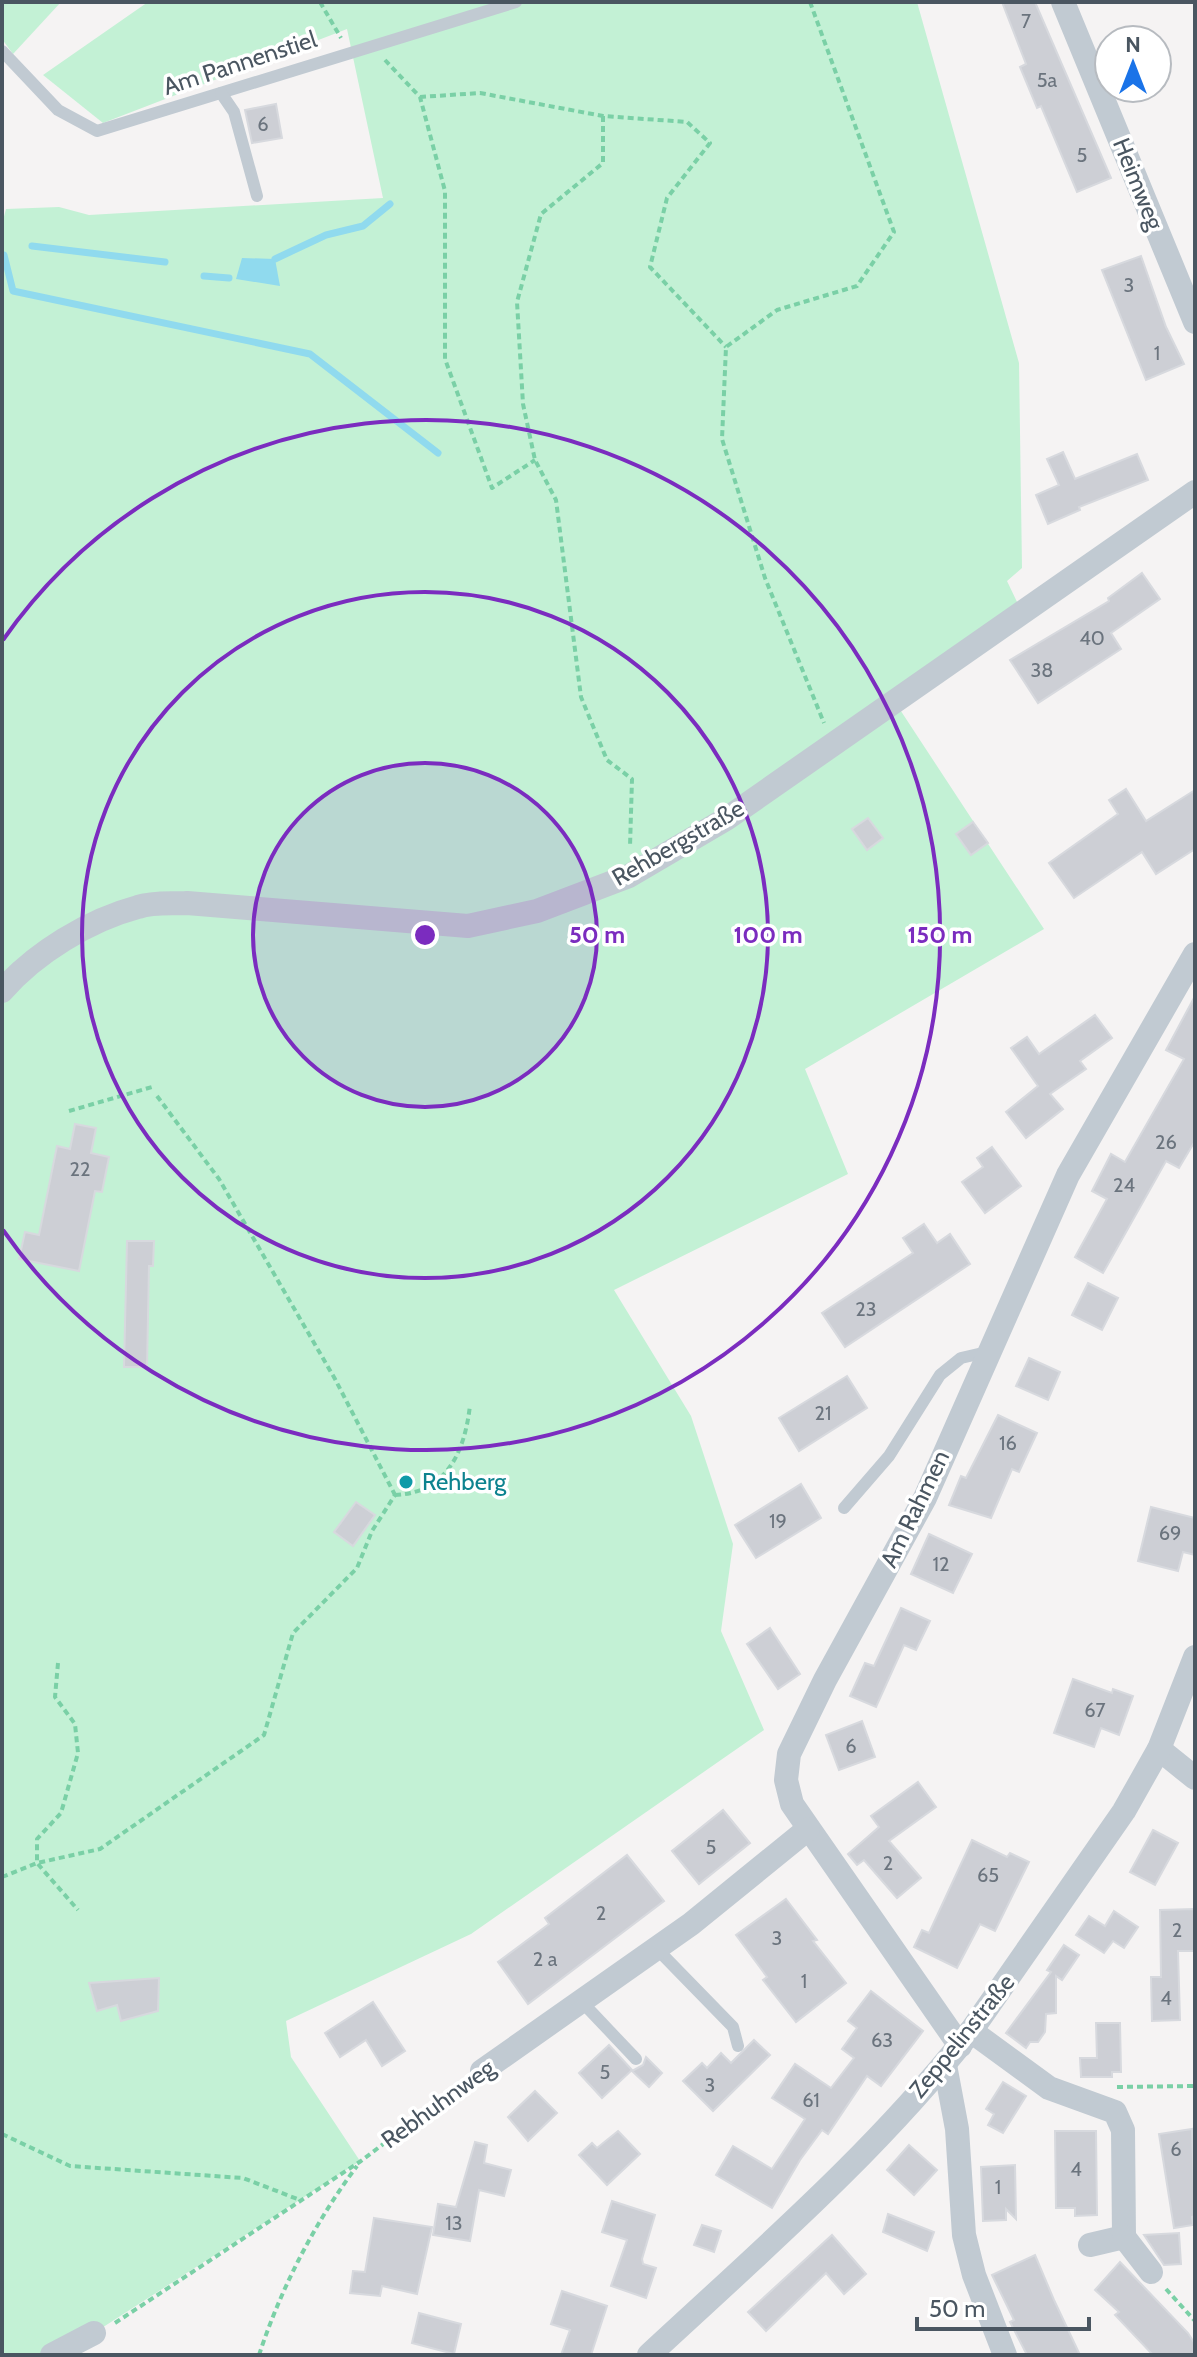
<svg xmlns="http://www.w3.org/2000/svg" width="1197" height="2357" font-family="Cabin,sans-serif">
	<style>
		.green { fill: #c3f1d5 }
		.water { fill: #90daee }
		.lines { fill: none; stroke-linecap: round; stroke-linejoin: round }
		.stream { stroke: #90daee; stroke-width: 7 }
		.building { fill: #cdcfd5; stroke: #d7d9de; stroke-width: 2 }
		.path { stroke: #7ad0a6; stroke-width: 4; stroke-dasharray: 6 4; stroke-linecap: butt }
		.service { stroke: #c1cad2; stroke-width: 12 }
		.minor { stroke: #c1cad2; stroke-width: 24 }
		.ring { fill: none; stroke: #7b2cbf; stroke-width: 4 }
		.culture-dot { fill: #0f9aa8; stroke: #fff; stroke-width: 3 }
		.labels { text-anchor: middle; stroke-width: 7; stroke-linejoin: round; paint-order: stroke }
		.number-label { font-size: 20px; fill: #6b747e }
		.street-label { font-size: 24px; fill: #4a5661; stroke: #fff }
		.culture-label { font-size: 24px; fill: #0d838f; stroke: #fff; text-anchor: start }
		.centre { fill: #7b2cbf; stroke: #fff; stroke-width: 4 }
		.ring-label { font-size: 24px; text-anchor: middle; font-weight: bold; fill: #7b2cbf; stroke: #fff; stroke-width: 7; stroke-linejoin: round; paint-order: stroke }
	</style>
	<rect width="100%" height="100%" fill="#f5f3f3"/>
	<!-- green -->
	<g class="green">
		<polygon points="2,2 61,2 13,54 2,39"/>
		<polygon points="148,2 917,2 1019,363 1022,568 1007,581 1019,606 893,699 1044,929 805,1069 848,1174 614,1290 691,1416 733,1544 721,1631 764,1730 471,1934 286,2021 291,2057 360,2161 94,2333 73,2355 2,2355 2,224 6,209 59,207 89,215 383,198 347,29 103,123 43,75"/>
	</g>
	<!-- water -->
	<polygon class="water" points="242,258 275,259 280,286 236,279"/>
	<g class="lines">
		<!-- stream -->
		<g class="stream">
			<polyline points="32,246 165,262"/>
			<polyline points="4,255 13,291 310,354 438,453"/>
			<polyline points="275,259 326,235 363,226 390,204"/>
			<polyline points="204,276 229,278"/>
		</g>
	</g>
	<!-- building -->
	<g class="building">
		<polygon points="1002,2 1035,2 1111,178 1077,192 1041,106 1037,108 1020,67 1026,64"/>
		<polygon points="276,104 282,138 252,143 245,110"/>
		<polygon points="1141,256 1166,327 1184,364 1146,380 1102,270"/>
		<polygon points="1063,452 1075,479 1137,454 1148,480 1079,507 1080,510 1048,524 1036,495 1059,485 1047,459"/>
		<polygon points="1142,573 1160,599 1111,633 1121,649 1038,703 1010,660 1109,601 1108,598"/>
		<polygon points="1126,789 1146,821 1195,790 1195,849 1156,874 1142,852 1074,898 1049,863 1118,814 1109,800"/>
		<polygon points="868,818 883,838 867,850 852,829"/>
		<polygon points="973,822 988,843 971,855 956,834"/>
		<polygon points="1195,996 1195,1141 1179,1168 1166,1161 1103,1273 1075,1257 1107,1199 1092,1191 1111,1154 1125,1162 1184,1059 1166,1050"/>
		<polygon points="1095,1015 1112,1038 1080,1061 1086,1069 1050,1094 1063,1109 1026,1138 1006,1112 1038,1086 1011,1048 1027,1037 1039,1054"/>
		<polygon points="75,1124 96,1128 91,1153 109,1157 102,1192 95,1191 79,1271 19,1259 25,1232 39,1235 57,1146 70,1149"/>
		<polygon points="992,1147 1021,1186 985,1213 962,1182 983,1167 977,1158"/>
		<polygon points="924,1224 937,1243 950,1234 970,1264 845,1347 822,1313 913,1253 903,1238"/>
		<polygon points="127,1241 154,1241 153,1266 149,1266 147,1367 124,1367"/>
		<polygon points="1088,1283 1118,1298 1102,1330 1072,1315"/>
		<polygon points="1029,1358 1060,1372 1048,1400 1016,1386"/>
		<polygon points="847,1376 867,1408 799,1451 779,1418"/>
		<polygon points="998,1415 1037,1433 1019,1472 1012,1469 991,1518 949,1505 961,1476 966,1478"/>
		<polygon points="801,1484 821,1518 756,1558 735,1525"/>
		<polygon points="356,1502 375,1515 353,1546 334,1532"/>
		<polygon points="1151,1507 1195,1518 1195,1555 1183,1552 1178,1571 1138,1561"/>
		<polygon points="929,1534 972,1554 953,1593 911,1574"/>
		<polygon points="901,1608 930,1621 916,1650 904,1645 876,1707 850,1696 865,1663 874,1666"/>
		<polygon points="770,1628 800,1674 778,1689 747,1644"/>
		<polygon points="1073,1679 1112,1693 1113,1689 1133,1696 1119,1735 1101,1728 1094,1747 1054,1733"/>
		<polygon points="862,1721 875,1757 839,1770 826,1735"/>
		<polygon points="918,1782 936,1807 889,1841 921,1878 897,1898 864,1860 857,1865 848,1854 879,1827 871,1816"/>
		<polygon points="723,1810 750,1843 699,1884 672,1851"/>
		<polygon points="1153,1830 1178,1843 1155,1885 1130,1872"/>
		<polygon points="972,1840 1007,1857 1010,1853 1029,1862 995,1931 980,1924 957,1968 914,1947 922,1930 929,1933"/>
		<polygon points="627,1855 664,1901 528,2004 498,1962 549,1924 545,1918"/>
		<polygon points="786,1899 817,1940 813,1941 846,1983 796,2022 763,1980 767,1977 736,1935"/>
		<polygon points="1194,1909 1195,1951 1178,1951 1180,2020 1152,2021 1151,1977 1161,1977 1160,1910"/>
		<polygon points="1114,1911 1138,1927 1124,1948 1113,1941 1104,1953 1076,1935 1089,1916 1105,1926"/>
		<polygon points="1064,1945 1079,1955 1062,1980 1056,1976 1056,2013 1046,2014 1045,2032 1038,2042 1030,2042 1026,2048 1006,2033 1051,1972 1047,1970"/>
		<polygon points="159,1978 158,2011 121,2021 117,2005 97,2011 89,1983"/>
		<polygon points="871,1991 923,2031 881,2086 867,2076 828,2134 822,2130 800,2160 772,2208 716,2175 733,2146 772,2169 805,2119 772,2098 795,2064 831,2088 854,2058 842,2049 857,2028 848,2021"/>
		<polygon points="373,2002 405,2051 382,2066 366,2040 340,2057 325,2033"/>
		<polygon points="1096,2023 1120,2023 1121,2072 1112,2072 1112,2077 1081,2077 1080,2058 1097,2058"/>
		<polygon points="754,2040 770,2055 713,2111 683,2081 702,2063 707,2068 721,2053 731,2063"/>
		<polygon points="609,2045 632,2070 602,2098 579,2073"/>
		<polygon points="646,2057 662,2073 649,2087 632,2071 643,2065"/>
		<polygon points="1003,2082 1026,2096 1003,2133 988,2125 994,2114 986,2109"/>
		<polygon points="535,2091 557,2113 528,2141 508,2117"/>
		<polygon points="1192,2129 1195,2216 1192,2217 1193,2225 1174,2228 1159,2134"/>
		<polygon points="618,2131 640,2154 607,2185 579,2155 592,2143 597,2148"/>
		<polygon points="1055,2131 1096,2131 1097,2215 1075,2216 1075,2208 1056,2208"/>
		<polygon points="475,2142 487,2145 484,2163 511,2170 504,2196 479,2190 470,2241 433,2235 438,2204 456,2207"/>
		<polygon points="909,2145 937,2170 914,2195 887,2170"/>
		<polygon points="1015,2165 1016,2219 1006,2209 1006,2220 983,2221 981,2167"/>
		<polygon points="612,2201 655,2215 642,2259 643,2264 656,2268 646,2298 611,2286 627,2240 602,2232"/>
		<polygon points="888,2214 934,2232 927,2251 883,2232"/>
		<polygon points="374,2218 432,2227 417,2294 382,2286 380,2296 350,2293 353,2271 365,2272"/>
		<polygon points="702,2225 721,2231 714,2252 694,2245"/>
		<polygon points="1179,2233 1181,2264 1164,2265 1144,2235"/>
		<polygon points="832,2235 866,2274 844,2294 826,2273 766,2331 748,2312"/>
		<polygon points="1035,2255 1054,2300 1080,2355 1027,2355 1010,2322 1014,2320 992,2275"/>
		<polygon points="1120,2262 1188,2333 1195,2344 1195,2355 1153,2355 1115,2315 1119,2312 1095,2290"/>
		<polygon points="562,2291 607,2306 591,2355 561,2355 570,2330 551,2324"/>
		<polygon points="419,2313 461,2324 454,2354 412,2343"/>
	</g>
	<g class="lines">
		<!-- path -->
		<g class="path">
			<polyline points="320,2 341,38"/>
			<polyline points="810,2 894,232 857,286 777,310 726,347 722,439 765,578 824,723"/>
			<polyline points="385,60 420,97 445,191 445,359 492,488 535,460"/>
			<polyline points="420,97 480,93 603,116 687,122 710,143 667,198 650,267 726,347"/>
			<polyline points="603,116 603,163 541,214 517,302 523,404 535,460 556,500 581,697 607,760 632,779 630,847"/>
			<polyline points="157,1096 219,1179 335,1379 395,1495"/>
			<polyline points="69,1111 152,1087"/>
			<path d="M395 1495C447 1493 465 1451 470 1405"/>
			<polyline points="58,1663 55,1697 75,1724 78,1753 61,1813 37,1839 37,1863 78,1910"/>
			<polyline points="2,1877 37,1863 100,1849 264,1735 293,1633 357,1568 372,1531 395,1495"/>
			<polyline points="1117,2087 1195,2086"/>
			<polyline points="2,2134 70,2166 243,2178 300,2200"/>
			<polyline points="1166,2289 1195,2321"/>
			<polyline points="115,2323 361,2161 463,2083"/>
			<path d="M259 2355C281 2288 315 2222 357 2166"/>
		</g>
		<!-- service -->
		<g class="service">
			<polyline points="2,51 58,110 97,131 516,2"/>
			<polyline points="221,93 234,112 257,196"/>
			<polyline points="844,1508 889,1456 940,1375 961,1358 987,1352"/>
			<polyline points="656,1948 733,2027 738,2046"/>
			<polyline points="582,2002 636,2059"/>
		</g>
		<!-- minor -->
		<g class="minor">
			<polyline points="1063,2 1195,322"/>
			<path d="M2 991C35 953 89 920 138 907 153 902 171 904 187 903L468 926 537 911 629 876 726 819 1195 492"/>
			<polyline points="1159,1749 1195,1778"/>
			<polyline points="971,2031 1049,2088 1115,2112 1123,2130 1124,2237 1090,2245"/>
			<polyline points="960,2046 792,1804 786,1780 789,1754 825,1680 925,1498 1068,1175 1195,954"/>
			<polyline points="945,2065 957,2129 964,2235 974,2275 1005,2355"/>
			<polyline points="482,2071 691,1924 808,1829"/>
			<polyline points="1124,2237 1151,2272"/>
			<polyline points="52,2355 94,2333"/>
			<path d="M649 2355C760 2252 877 2151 971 2031L1124 1811 1159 1749 1195 1657"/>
		</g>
	</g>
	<!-- distance rings -->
	<circle cx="425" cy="935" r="172" fill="#7b2cbf" fill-opacity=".12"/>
	<g class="ring">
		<circle cx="425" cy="935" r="172"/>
		<circle cx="425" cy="935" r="343"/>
		<path d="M3 640A515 515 0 1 1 3 1230"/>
	</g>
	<!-- markers -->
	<circle class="culture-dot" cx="406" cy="1482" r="8"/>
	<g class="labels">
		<!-- number labels -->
		<g class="number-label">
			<text x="1026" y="28">7</text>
			<text x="1047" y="87">5a</text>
			<text x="263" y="131">6</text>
			<text x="1082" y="162">5</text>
			<text x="1129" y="292">3</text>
			<text x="1157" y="360">1</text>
			<text x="1092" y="645">40</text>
			<text x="1042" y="677">38</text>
			<text x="1166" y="1149">26</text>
			<text x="80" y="1176">22</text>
			<text x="1124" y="1192">24</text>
			<text x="866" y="1316">23</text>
			<text x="823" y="1420">21</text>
			<text x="1008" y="1450">16</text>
			<text x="778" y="1528">19</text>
			<text x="1170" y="1540">69</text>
			<text x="941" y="1571">12</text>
			<text x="1095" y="1717">67</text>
			<text x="851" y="1753">6</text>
			<text x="711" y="1854">5</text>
			<text x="888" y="1870">2</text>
			<text x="988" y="1882">65</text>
			<text x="601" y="1920">2</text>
			<text x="1177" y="1937">2</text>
			<text x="777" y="1945">3</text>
			<text x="545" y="1966">2 a</text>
			<text x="804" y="1988">1</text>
			<text x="1166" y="2005">4</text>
			<text x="882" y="2047">63</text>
			<text x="605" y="2079">5</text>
			<text x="710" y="2092">3</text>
			<text x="811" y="2107">61</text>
			<text x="1176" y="2156">6</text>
			<text x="1076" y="2176">4</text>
			<text x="998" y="2194">1</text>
			<text x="454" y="2230">13</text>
		</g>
		<!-- street labels -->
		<g class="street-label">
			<text transform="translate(240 63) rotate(-18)" y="8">Am Pannenstiel</text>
			<text transform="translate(1138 184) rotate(68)" y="8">Heimweg</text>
			<text transform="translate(678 843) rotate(-30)" y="8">Rehbergstraße</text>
			<text transform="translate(915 1509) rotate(-64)" y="8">Am Rahmen</text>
			<text transform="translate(962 2036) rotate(-51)" y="8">Zeppelinstraße</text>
			<text transform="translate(438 2104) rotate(-36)" y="8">Rebhuhnweg</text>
		</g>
		<!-- culture labels -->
		<g class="culture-label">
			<text x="422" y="1490">Rehberg</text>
		</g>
	</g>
	<circle cx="425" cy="935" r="12" class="centre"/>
	<g class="ring-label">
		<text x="597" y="943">50 m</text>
		<text x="768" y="943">100 m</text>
		<text x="940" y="943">150 m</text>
	</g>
	<!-- border -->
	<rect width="1197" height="2357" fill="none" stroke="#4a5661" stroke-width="8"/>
	<!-- north arrow -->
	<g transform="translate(1133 64)"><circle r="38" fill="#ffffff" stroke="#b7bbc0" stroke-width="2"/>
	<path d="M0-6L14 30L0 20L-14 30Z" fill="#1a73e8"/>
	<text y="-12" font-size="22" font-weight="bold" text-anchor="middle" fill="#4a5661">N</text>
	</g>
	<!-- scale -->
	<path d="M917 2317v12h172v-12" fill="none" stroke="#4a5661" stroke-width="4"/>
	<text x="929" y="2317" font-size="24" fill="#4a5661" stroke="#ffffff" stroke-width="6" paint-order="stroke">50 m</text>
</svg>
